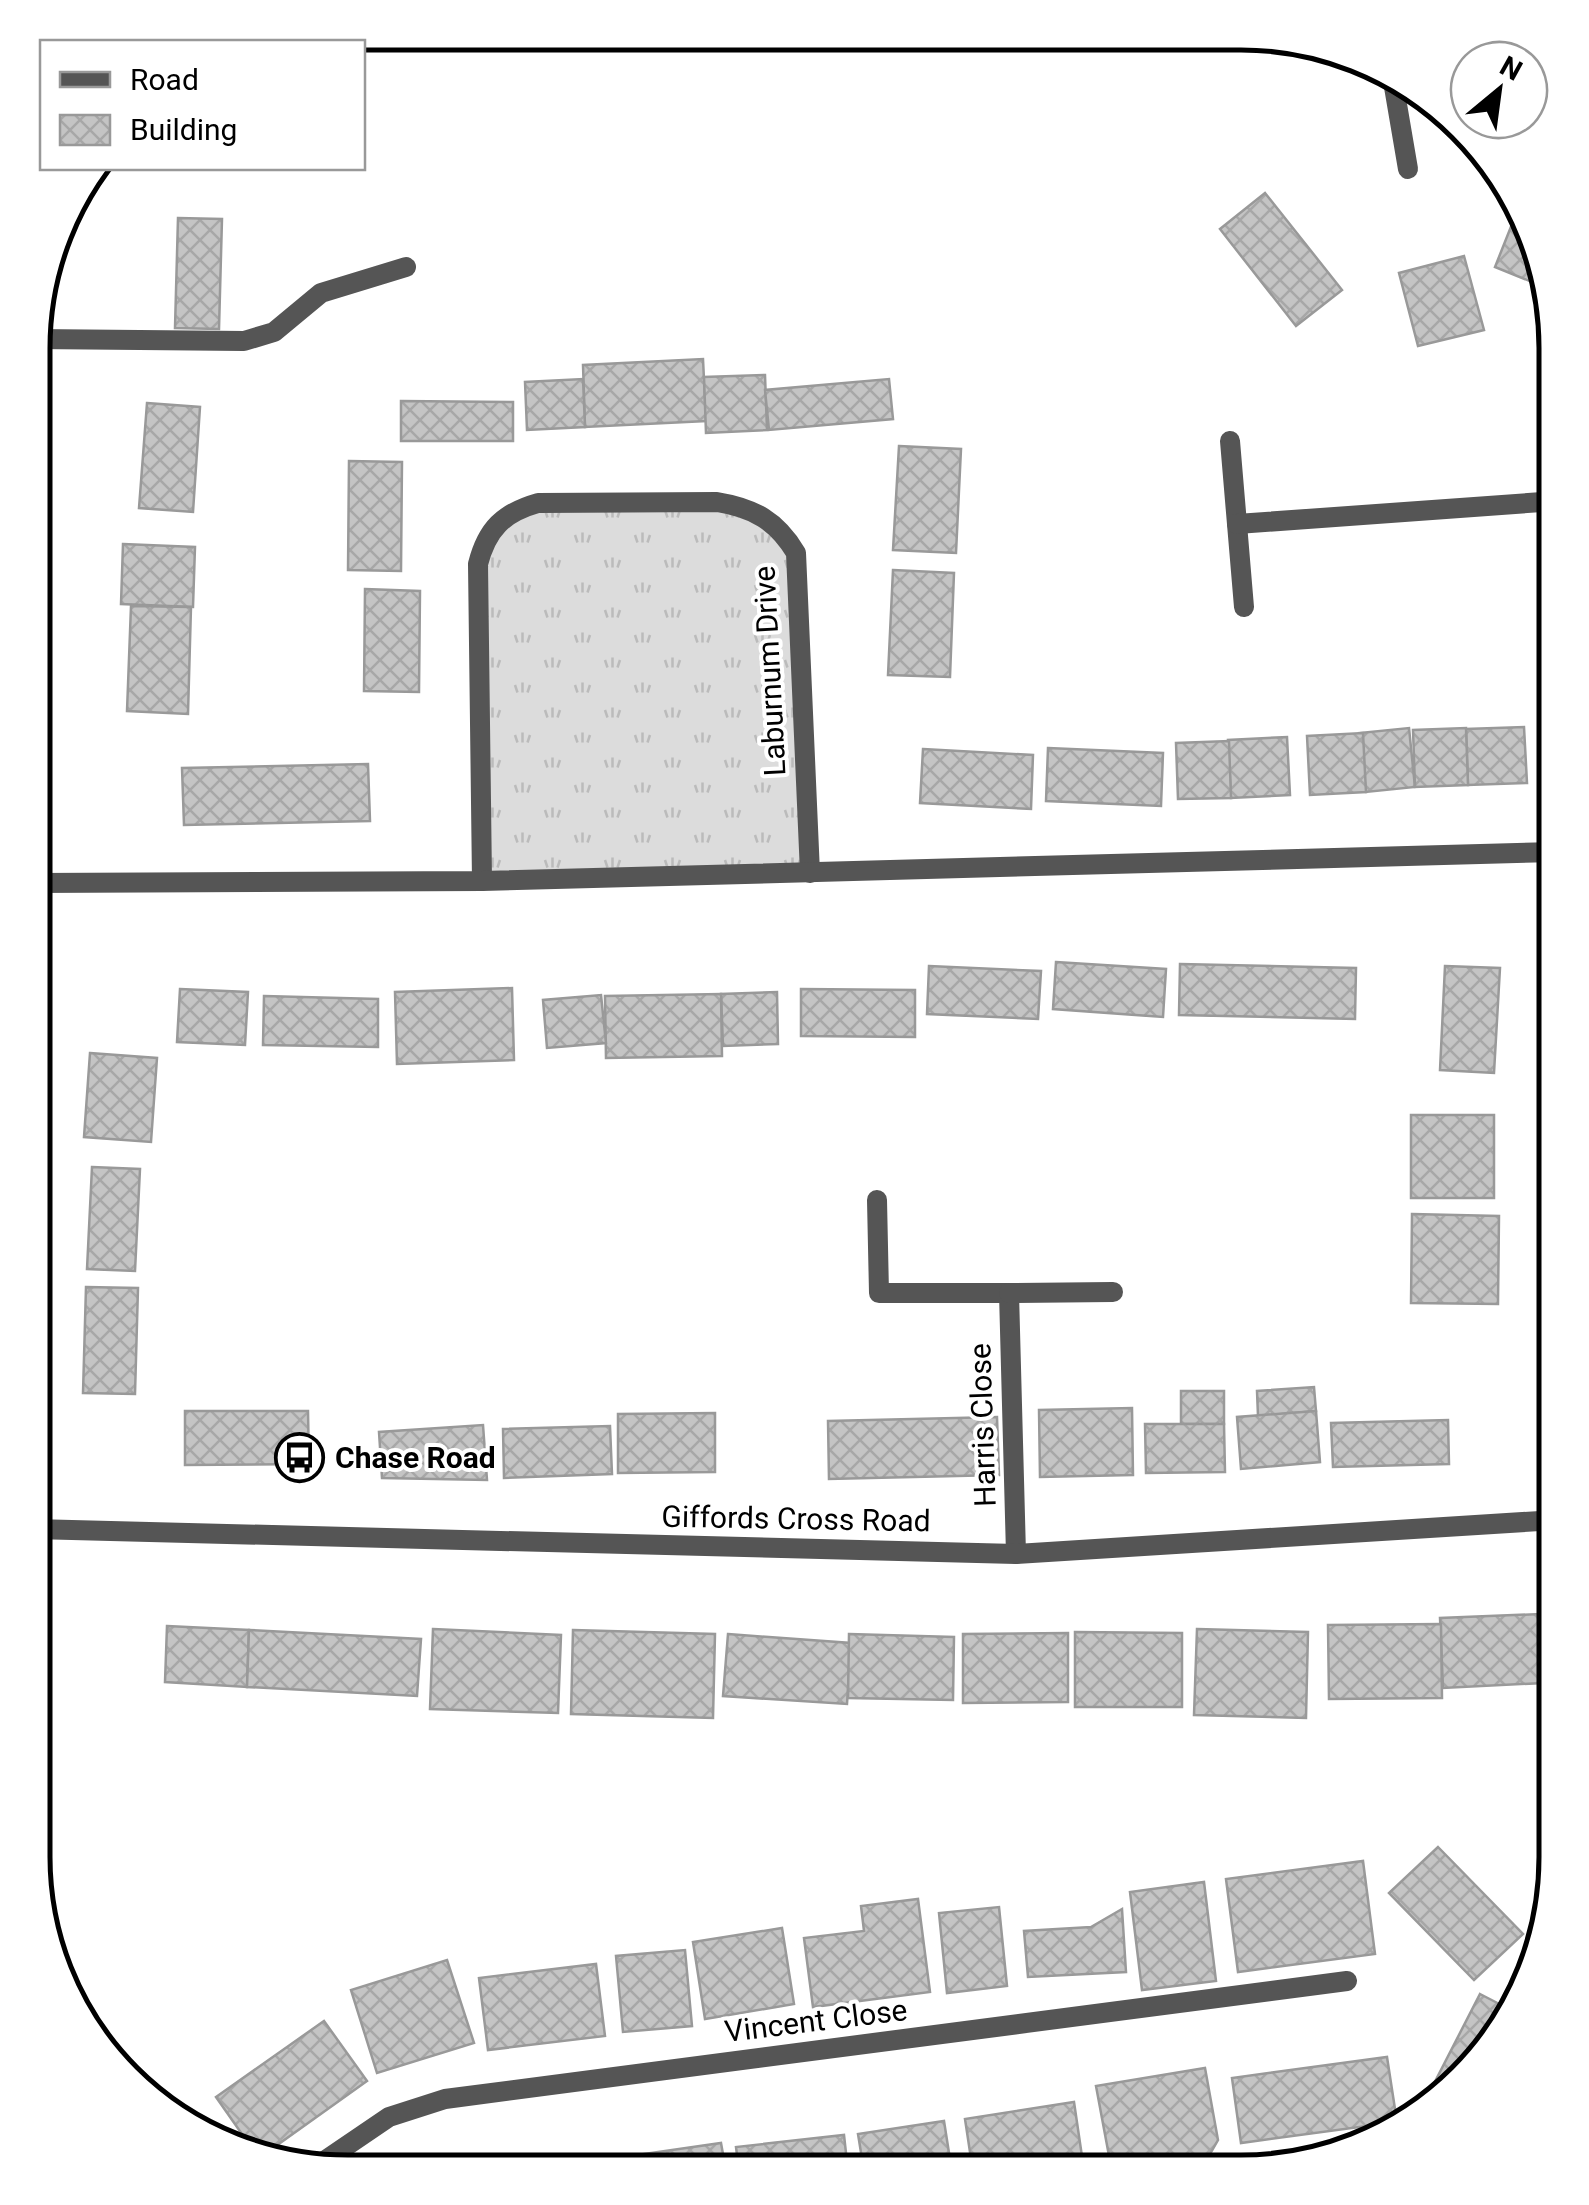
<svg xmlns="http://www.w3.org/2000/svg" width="1589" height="2205" font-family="Roboto,sans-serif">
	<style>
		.grass { fill: url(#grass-tufts) }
		.building { fill: url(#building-cross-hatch); stroke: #999; stroke-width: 2.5 }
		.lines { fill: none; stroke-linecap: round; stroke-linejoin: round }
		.lane { stroke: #555; stroke-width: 20 }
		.street { stroke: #555; stroke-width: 20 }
		.labels { text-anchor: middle; stroke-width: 8; stroke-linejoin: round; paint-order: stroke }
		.street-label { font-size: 30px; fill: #000; stroke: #fff }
		.poi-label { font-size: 30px; font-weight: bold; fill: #000; stroke: #fff; text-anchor: start }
		.rim { fill: none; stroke: #000; stroke-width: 5 }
	</style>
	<defs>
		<pattern id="grass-tufts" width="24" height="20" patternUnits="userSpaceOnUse" patternTransform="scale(2.5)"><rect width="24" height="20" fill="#dcdcdc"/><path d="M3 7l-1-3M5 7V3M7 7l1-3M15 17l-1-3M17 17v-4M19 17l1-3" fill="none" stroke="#bbb"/></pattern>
		<pattern id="building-cross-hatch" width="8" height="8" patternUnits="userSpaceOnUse" patternTransform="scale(2.5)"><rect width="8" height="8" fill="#c4c4c4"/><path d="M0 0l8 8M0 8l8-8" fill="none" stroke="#a7a7a7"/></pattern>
	</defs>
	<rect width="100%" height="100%" fill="#fff"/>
	<!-- grass -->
	<polygon class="grass" points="739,505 796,553 810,873 482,881 478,564 515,509"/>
	<!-- building -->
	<g class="building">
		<polygon points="1265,193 1342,290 1296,326 1220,229"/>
		<polygon points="1520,204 1524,209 1542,286 1495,267"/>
		<polygon points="178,218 222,219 219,329 175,328"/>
		<polygon points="1464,256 1484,330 1418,346 1399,273"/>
		<polygon points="703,359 706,421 585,427 583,365"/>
		<polygon points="765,375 767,430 706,433 704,377"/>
		<polygon points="583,379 585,427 527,430 525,382"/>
		<polygon points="889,379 893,419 769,430 765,390"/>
		<polygon points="401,401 513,402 513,441 401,441"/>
		<polygon points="147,403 200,407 193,512 139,508"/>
		<polygon points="899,446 961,449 956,553 893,550"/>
		<polygon points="349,461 402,462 401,571 348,570"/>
		<polygon points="123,544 195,547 193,607 121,604"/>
		<polygon points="893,570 954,573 950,677 888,675"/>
		<polygon points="365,589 420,591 419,692 364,691"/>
		<polygon points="131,606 191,607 188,714 127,711"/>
		<rect x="1546" y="705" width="10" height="77"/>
		<polygon points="1524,727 1527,783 1468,785 1466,729"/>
		<polygon points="1409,728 1415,787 1366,792 1359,733"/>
		<polygon points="1466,728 1468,785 1415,787 1413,730"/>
		<polygon points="1363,733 1366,792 1310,795 1307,736"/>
		<polygon points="1287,737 1290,795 1231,798 1228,740"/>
		<polygon points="1229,741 1231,798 1178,799 1176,743"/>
		<polygon points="1048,748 1163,753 1161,806 1046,801"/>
		<polygon points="923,749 1033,755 1031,809 920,803"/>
		<polygon points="368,764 370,821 184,825 182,768"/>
		<polygon points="1056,962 1166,969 1163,1017 1053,1009"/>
		<polygon points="1180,964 1356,968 1355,1019 1179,1015"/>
		<polygon points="929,966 1041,971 1038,1019 927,1014"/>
		<polygon points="1445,966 1500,968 1494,1073 1440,1070"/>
		<polygon points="512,988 514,1060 397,1064 395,992"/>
		<polygon points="180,989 248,992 245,1045 177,1042"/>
		<polygon points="801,989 915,990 915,1037 801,1036"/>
		<polygon points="777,992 778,1044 723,1046 721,994"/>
		<polygon points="721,994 722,1056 606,1058 605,996"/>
		<polygon points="601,995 606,1043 547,1048 543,1000"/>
		<polygon points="264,996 378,999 378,1047 263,1045"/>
		<polygon points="90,1053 157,1058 151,1142 84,1137"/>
		<rect x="1411" y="1115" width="83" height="83"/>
		<polygon points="92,1167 140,1169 135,1271 87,1269"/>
		<polygon points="1412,1214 1499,1216 1498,1304 1411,1303"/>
		<polygon points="86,1287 138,1288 135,1394 83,1393"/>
		<polygon points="1314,1387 1316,1411 1258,1416 1257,1391"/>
		<rect x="1181" y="1391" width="43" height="33"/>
		<polygon points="1132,1408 1133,1475 1040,1477 1039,1410"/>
		<polygon points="185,1411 308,1411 309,1464 185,1465"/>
		<polygon points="1316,1411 1320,1462 1241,1469 1237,1417"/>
		<polygon points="715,1413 715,1472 618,1473 618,1414"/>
		<polygon points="997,1417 999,1475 829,1479 828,1421"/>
		<polygon points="1448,1420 1449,1464 1333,1467 1331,1423"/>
		<polygon points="1145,1424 1224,1424 1225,1472 1146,1473"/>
		<polygon points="483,1425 487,1480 382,1478 379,1432"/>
		<polygon points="610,1426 612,1474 504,1478 503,1429"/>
		<polygon points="1542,1607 1556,1607 1556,1687 1543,1688"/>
		<polygon points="1540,1614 1543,1683 1443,1688 1440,1618"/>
		<polygon points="1441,1624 1442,1698 1329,1699 1328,1625"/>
		<polygon points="167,1626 249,1630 247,1687 165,1682"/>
		<polygon points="433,1629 561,1635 558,1713 430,1709"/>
		<polygon points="1197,1629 1308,1632 1306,1718 1194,1715"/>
		<polygon points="249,1630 421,1639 417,1696 247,1687"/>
		<polygon points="573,1630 715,1634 713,1718 571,1714"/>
		<polygon points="1075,1632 1182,1633 1182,1707 1075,1707"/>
		<polygon points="1068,1633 1068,1702 963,1703 963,1634"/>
		<polygon points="728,1634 851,1643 847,1704 723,1696"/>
		<polygon points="849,1634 954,1637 953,1700 848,1698"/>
		<polygon points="1438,1847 1523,1934 1474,1980 1389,1893"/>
		<polygon points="1363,1861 1375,1954 1238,1972 1226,1879"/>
		<polygon points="1204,1882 1216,1981 1142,1990 1130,1892"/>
		<polygon points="918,1899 930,1992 813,2007 804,1938 864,1931 861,1906"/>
		<polygon points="999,1907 1007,1986 947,1993 939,1913"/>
		<polygon points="1122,1909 1126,1972 1028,1977 1024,1931 1091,1927"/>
		<polygon points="782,1928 794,2004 705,2019 693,1942"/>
		<polygon points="685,1950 692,2026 623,2032 616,1956"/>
		<polygon points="447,1960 474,2043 377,2073 351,1990"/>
		<polygon points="596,1964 605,2036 488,2050 479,1978"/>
		<polygon points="1480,1994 1511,2010 1503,2033 1425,2101"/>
		<polygon points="324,2021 367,2081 266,2153 251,2147 216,2097"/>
		<polygon points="1387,2057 1397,2122 1241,2143 1232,2078"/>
		<polygon points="1205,2068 1218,2140 1203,2166 1166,2172 1112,2172 1096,2086"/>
		<polygon points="1074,2102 1084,2170 973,2172 965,2119"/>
		<polygon points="944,2121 952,2172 864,2171 858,2134"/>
		<polygon points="844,2135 848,2171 739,2171 736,2147"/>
		<polygon points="721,2143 726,2171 625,2171 623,2157"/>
	</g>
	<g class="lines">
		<!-- lane -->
		<polyline class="lane" points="35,339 244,341 274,332 321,293 406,267"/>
		<!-- street -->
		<g class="street">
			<polyline points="1393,81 1408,169"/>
			<polyline points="1230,441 1244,607"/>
			<polyline points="1237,524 1556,501"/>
			<polyline points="1555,852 1556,1148"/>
			<path d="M482 881 478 564C487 529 503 513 538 503L717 502C754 508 777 521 796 553L810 873"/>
			<polyline points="34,883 482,881 1556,852"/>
			<polyline points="877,1200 879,1293 1009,1293 1016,1554"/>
			<polyline points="1009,1293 1113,1292"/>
			<polyline points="33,1529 1016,1554 1556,1520"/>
			<polyline points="311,2170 389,2117 445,2099 1347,1981"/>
		</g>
	</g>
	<!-- icons -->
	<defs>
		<symbol id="bus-ring" viewBox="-11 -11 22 22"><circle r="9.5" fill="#fff" stroke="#000" stroke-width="1.5"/><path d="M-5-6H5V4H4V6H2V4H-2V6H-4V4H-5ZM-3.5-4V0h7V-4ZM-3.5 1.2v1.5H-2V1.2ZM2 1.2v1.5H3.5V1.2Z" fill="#000"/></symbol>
	</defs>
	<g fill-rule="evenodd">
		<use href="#bus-ring" x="272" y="1430" width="55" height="55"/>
	</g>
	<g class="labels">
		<!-- street labels -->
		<g class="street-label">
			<text transform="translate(770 671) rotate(-93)" y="10">Laburnum Drive</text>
			<text transform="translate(983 1425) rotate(-92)" y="10">Harris Close</text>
			<text transform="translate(796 1519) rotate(1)" y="10">Giffords Cross Road</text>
			<text transform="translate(816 2021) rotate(-7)" y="10">Vincent Close</text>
		</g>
		<!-- poi labels -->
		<g class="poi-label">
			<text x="335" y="1468">Chase Road</text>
		</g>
	</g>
	<!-- crop -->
	<path d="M0 0H1589V2205H0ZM348 50H1241A298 298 0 0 1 1539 348V1857A298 298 0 0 1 1241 2155H348A298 298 0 0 1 50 1857V348A298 298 0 0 1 348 50Z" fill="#fff" fill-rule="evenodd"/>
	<path class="rim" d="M348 50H1241A298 298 0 0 1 1539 348V1857A298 298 0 0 1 1241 2155H348A298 298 0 0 1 50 1857V348A298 298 0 0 1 348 50Z"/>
	<!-- legend -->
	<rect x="40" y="40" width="325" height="130" fill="#ffffff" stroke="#999999" stroke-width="2.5"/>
	<rect x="60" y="72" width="50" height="15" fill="#555555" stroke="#999999" stroke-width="2.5"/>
	<text x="130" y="90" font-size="30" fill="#000000">Road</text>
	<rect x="60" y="115" width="50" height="30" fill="url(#building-cross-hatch)" stroke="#999999" stroke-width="2.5"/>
	<text x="130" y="140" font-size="30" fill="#000000">Building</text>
	<!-- north arrow -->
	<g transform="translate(1499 90) rotate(29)"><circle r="48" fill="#ffffff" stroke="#999999" stroke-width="2.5"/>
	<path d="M0-8L18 38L0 25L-18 38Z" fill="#000000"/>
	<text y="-15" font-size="28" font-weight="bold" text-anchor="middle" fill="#000000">N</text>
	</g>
</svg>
